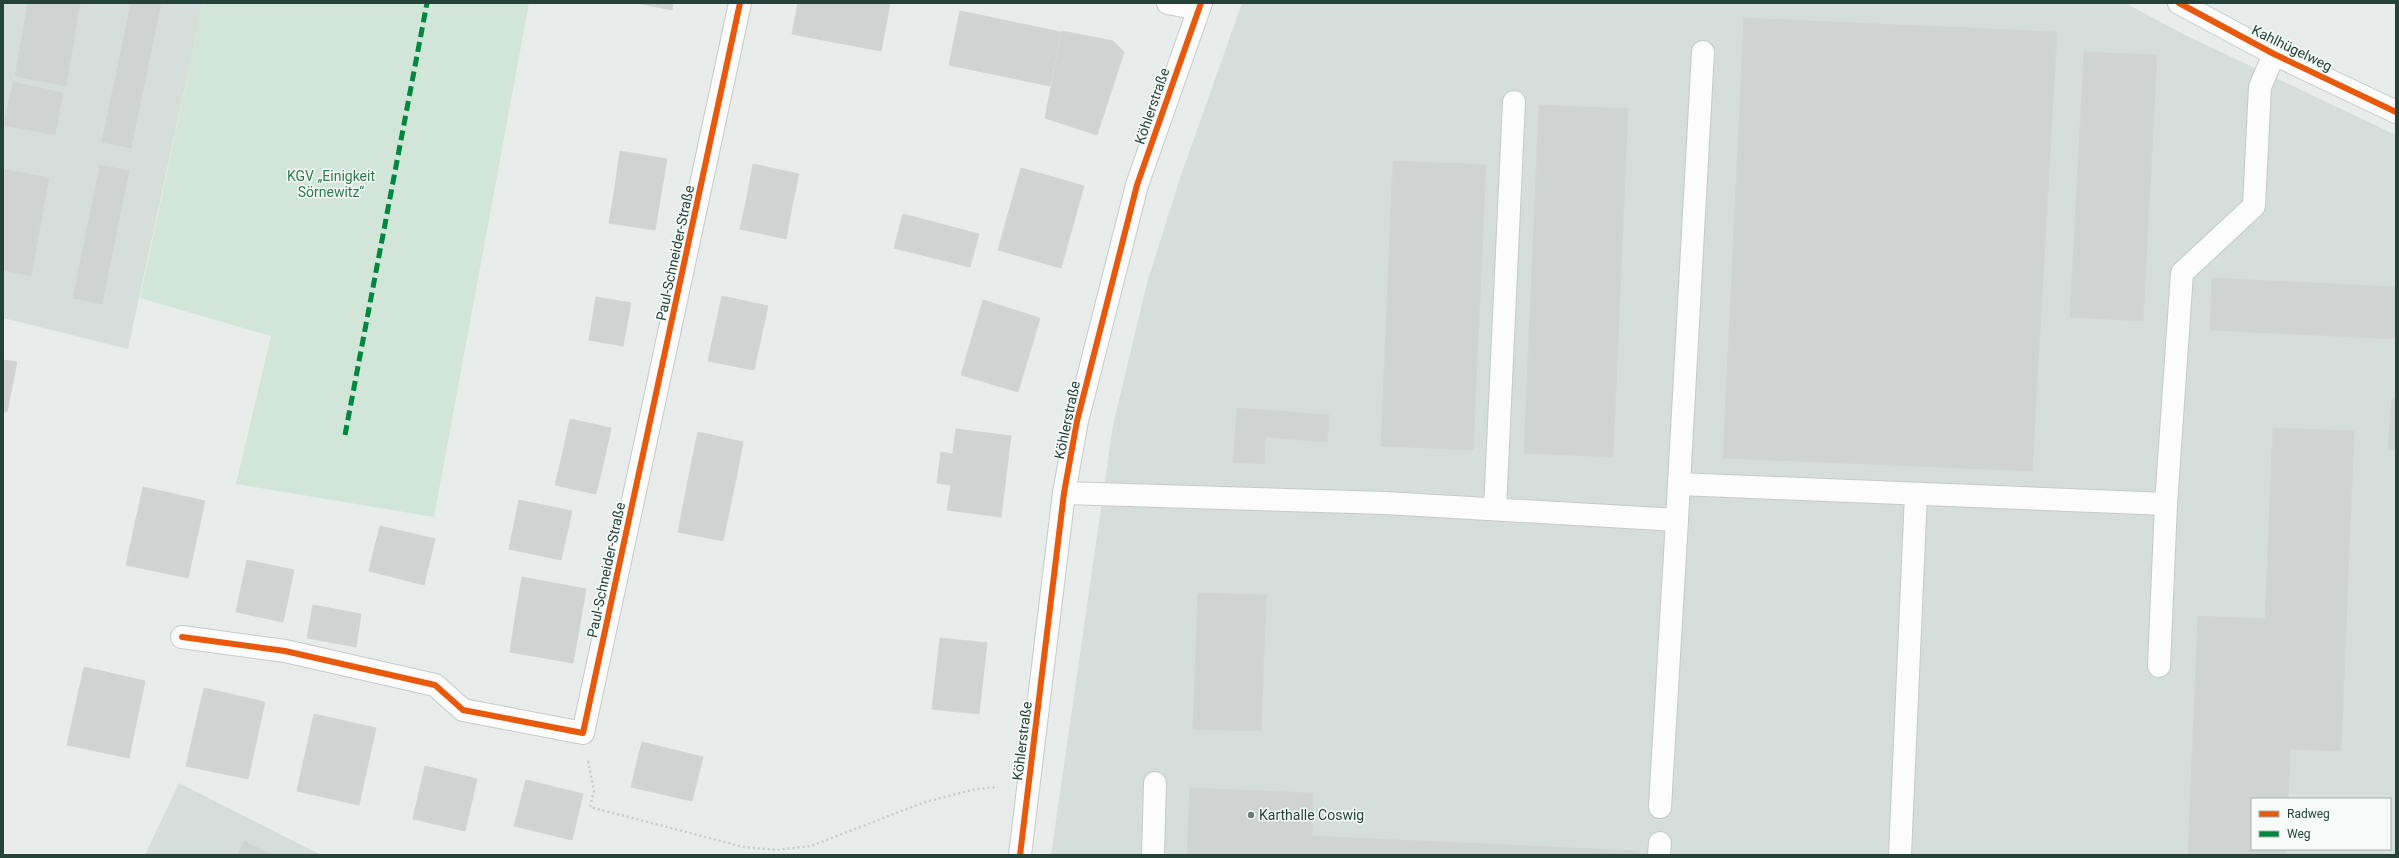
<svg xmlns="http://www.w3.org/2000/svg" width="2399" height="858" font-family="Roboto,sans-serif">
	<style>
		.built { fill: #d6dedb; fill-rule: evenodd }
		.green { fill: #d1e6d8 }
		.building { fill: #cfd4d2; stroke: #d1d6d4 }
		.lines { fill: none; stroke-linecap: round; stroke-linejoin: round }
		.minor-casing { stroke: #c5cac8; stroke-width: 24 }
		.path { stroke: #c3ccca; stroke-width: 2.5; stroke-dasharray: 2 3; stroke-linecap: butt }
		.minor { stroke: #fcfcfc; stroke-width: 22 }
		.quiet { stroke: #00873e; stroke-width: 5; stroke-dasharray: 10 5; stroke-linecap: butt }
		.cycleway-casing { stroke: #f7fbf9; stroke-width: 8 }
		.cycleway { stroke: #e8590c; stroke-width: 6 }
		.poi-dot { fill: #697e78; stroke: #f7fbf9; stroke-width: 1.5 }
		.labels { text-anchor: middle; stroke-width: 3; stroke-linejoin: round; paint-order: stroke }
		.street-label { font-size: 14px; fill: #24423a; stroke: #f7fbf9 }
		.park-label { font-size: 14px; fill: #2d7a4b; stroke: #f7fbf9 }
		.poi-label { font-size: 14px; fill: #24423a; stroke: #f7fbf9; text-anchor: start }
	</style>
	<rect width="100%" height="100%" fill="#e8edeb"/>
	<!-- built -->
	<g class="built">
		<polygon points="3,3 203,3 128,349 3,318"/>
		<path d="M1242 3H2125L2185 35 2396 135V855H1051L1113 425 1147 283 1181 175ZM2252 799H2390V849H2252Z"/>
		<polygon points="179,783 321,855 145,855"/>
	</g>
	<!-- green -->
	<polygon class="green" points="203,3 529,3 434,517 236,484 271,336 140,298"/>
	<!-- building -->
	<g class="building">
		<polygon points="28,3 80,3 66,86 15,76"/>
		<polygon points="131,3 161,3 131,148 102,142"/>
		<polygon points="637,3 673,3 672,10"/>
		<polygon points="798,3 890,4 881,51 792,34"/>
		<polygon points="960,11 1061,32 1050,86 949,65"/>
		<polygon points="1744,18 2057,32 2032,471 1723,458"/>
		<polygon points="1062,31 1113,41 1124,52 1097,135 1045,118"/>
		<polygon points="2084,52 2157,55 2143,321 2070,317"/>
		<polygon points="13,82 63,93 55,135 4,125"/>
		<polygon points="1539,105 1628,109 1613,457 1524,453"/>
		<polygon points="620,151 667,159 661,194 615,187"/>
		<polygon points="1393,161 1486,165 1473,450 1381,446"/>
		<polygon points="753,164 799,174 792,206 747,197"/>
		<polygon points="100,165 129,171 102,304 73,298"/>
		<polygon points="1021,168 1084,186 1061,268 998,250"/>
		<polygon points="3,169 49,178 31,276 3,270"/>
		<polygon points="615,187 661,194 655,230 609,223"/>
		<polygon points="747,197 792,206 786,239 740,229"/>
		<polygon points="903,214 979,234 970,267 894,248"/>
		<polygon points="2212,278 2396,287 2396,339 2210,330"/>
		<polygon points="722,296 768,306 754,370 708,361"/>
		<polygon points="596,297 631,303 623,346 589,340"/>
		<polygon points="983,300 1040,318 1018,392 961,375"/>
		<polygon points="3,360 17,362 7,412 3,412"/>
		<polygon points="2392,398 2396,399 2396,450 2388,450"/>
		<polygon points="1237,408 1329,415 1327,442 1265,437 1264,464 1233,462"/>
		<polygon points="570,419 611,428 604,461 563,452"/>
		<polygon points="2273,428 2354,431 2341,751 2290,749 2288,799 2252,799 2252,849 2286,849 2286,855 2188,855 2198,616 2265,619"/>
		<polygon points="956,429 1011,436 1001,517 947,510 951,485 937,483 941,452 953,454"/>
		<polygon points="698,432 743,442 737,474 691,465"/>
		<polygon points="563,452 604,461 596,494 555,485"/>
		<polygon points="691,465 737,474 723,541 678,532"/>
		<polygon points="143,487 205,501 188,578 126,565"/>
		<polygon points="519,500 572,511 561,560 509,549"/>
		<polygon points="380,526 435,539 424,585 369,571"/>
		<polygon points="247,560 294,570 283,622 236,612"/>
		<polygon points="522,577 586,589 580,624 516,612"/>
		<polygon points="1198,593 1266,595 1261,731 1193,729"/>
		<polygon points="313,605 361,614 356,647 307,638"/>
		<polygon points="516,612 580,624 573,663 510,652"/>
		<polygon points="940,638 987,643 979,714 932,709"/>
		<polygon points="84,667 145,681 129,758 67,745"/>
		<polygon points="204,688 265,702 248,779 186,766"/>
		<polygon points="314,714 376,728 359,805 297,791"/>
		<polygon points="642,742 703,757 692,801 631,787"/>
		<polygon points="425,766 477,779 465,831 413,819"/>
		<polygon points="526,780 583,794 572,840 514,826"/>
		<polygon points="1190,788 1313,793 1312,836 1639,851 1639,855 1187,855"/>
		<polygon points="244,841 273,855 237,855"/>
	</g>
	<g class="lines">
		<defs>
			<g id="minor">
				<polyline points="1168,3 1199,9"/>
				<polyline points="2179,3 2274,54 2396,112"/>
				<polyline points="1679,484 1703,52"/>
				<polyline points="1064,493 1385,503 1677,520 1679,484 2166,504 2182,273 2254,206 2260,87 2274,54"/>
				<polyline points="1495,509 1514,102"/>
				<polyline points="182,637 285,651 435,685 463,710 583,733 740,3"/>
				<polyline points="2159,666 2166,504"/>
				<polyline points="1660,807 1677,520"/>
				<polyline points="1020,855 1064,493 1077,421 1137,185 1201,3"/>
				<polyline points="1153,855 1155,783"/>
				<polyline points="1659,855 1660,843"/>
				<polyline points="1900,855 1916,494"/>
			</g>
		</defs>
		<!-- minor casing -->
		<use href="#minor" class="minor-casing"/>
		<!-- path -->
		<polyline class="path" points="588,761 594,791 590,807 744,847 777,850 811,846 925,802 976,789 998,787"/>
		<!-- minor -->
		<use href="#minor" class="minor"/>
		<!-- quiet -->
		<polyline class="quiet" points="345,435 427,3"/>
		<defs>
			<g id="cycleway">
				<polyline points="2179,3 2274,54 2396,112"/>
				<polyline points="182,637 285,651 435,685 463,710 583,733 740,3"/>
				<polyline points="1020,855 1064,493 1077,421 1137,185 1201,3"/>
			</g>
		</defs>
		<!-- cycleway casing -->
		<use href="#cycleway" class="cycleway-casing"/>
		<!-- cycleway -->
		<use href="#cycleway" class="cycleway"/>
	</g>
	<!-- markers -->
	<circle class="poi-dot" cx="1251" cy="815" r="4"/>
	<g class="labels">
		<!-- street labels -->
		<g class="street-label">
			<text transform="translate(2292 48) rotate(26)" y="5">Kahlhügelweg</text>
			<text transform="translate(1152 106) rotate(-71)" y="5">Köhlerstraße</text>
			<text transform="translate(675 253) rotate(-78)" y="5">Paul-Schneider-Straße</text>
			<text transform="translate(1067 420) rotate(-78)" y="5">Köhlerstraße</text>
			<text transform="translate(606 570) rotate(-78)" y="5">Paul-Schneider-Straße</text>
			<text transform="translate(1022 741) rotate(-83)" y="5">Köhlerstraße</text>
		</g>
		<!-- park labels -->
		<g class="park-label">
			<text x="331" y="181">KGV „Einigkeit<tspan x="331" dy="16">Sörnewitz“</tspan></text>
		</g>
		<!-- poi labels -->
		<g class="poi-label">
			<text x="1259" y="820">Karthalle Coswig</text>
		</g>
	</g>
	<!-- border -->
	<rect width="2399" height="858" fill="none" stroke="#24423a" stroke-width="8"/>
	<!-- legend -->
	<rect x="2251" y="798" width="140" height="52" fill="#f7fbf9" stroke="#a3b1ad"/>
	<rect x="2259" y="811" width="20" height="6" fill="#e8590c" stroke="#a3b1ad"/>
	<text x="2287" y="818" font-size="12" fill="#24423a">Radweg</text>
	<rect x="2259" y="831" width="20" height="6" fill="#00873e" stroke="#a3b1ad"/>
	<text x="2287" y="838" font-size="12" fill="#24423a">Weg</text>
</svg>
